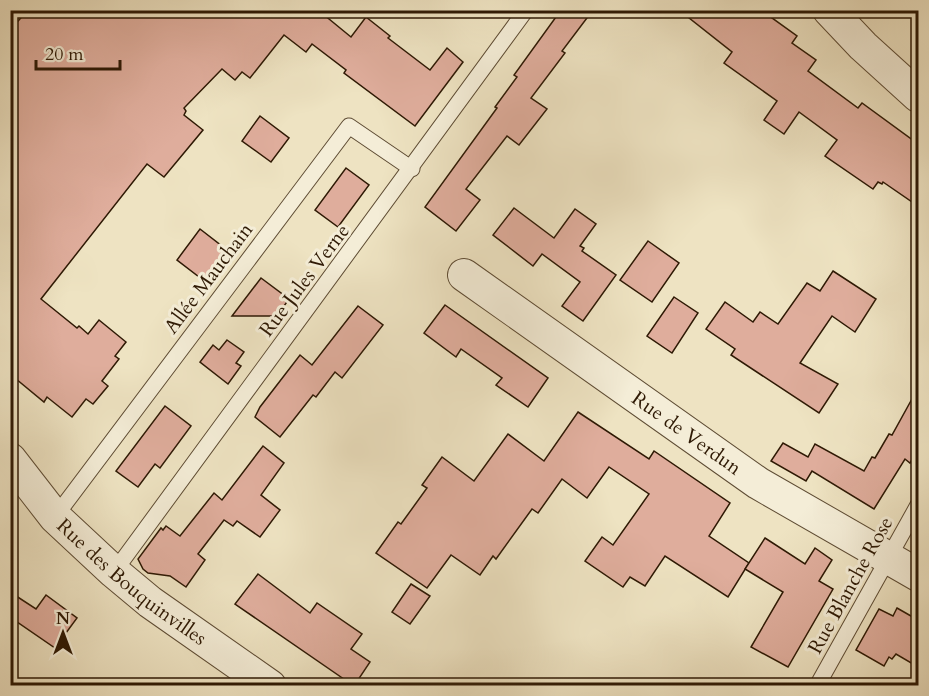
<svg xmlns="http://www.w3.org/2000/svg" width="929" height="696" font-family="Cardo,serif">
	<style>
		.building { fill: #dfad9c; stroke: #2e1904; stroke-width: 1.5 }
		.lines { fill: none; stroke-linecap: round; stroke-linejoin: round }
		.service-casing { stroke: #5e4c34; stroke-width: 17 }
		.minor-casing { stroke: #5e4c34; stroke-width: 34 }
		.service { stroke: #f4edd7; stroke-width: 15 }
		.minor { stroke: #f4edd7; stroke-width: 32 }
		.labels { text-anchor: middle; stroke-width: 6; stroke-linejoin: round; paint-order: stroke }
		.street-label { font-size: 20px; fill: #2e1904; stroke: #f4edd7 }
	</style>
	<rect width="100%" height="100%" fill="#eee3c2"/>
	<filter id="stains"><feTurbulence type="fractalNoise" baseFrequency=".00333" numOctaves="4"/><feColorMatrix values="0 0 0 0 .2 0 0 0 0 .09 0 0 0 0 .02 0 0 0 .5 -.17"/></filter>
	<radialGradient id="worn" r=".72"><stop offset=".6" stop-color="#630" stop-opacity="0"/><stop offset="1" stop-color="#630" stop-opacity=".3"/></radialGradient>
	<!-- building -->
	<g class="building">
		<polygon points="28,10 318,10 351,37 366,17 390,36 388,38 430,70 447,48 463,62 415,126 344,73 346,70 312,44 306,52 284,35 250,78 242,72 235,80 222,69 184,108 186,111 184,115 203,130 164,177 147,164 41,299 77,328 79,326 88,334 99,320 126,342 115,356 119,359 102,381 108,386 93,404 86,399 72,417 47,397 44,402 10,374 10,30"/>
		<polygon points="561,10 593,10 562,51 565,53 531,98 547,109 519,145 507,136 466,189 480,200 456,231 425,207 497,108 495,107 517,77 514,75"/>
		<polygon points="679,10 761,10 797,36 792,43 816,60 808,71 858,108 862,103 918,144 918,206 883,182 882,184 878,182 873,189 825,156 837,140 799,112 784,134 764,120 777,101 724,63 732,52"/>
		<polygon points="260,116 289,138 271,162 242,141"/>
		<polygon points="346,168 369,185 338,227 315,210"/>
		<polygon points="514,208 554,238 575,209 596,224 580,246 584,248 582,251 616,275 583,321 562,306 580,282 542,254 533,266 493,235"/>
		<polygon points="200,229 227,250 203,280 177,260"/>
		<polygon points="648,241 679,263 652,302 620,280"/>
		<polygon points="833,271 876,299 855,332 832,316 800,363 838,384 819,413 731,355 735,349 706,329 725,302 753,322 760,312 778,324 807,283 820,291"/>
		<polygon points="261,278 289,299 277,316 232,316"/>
		<polygon points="674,297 698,313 672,353 647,336"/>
		<polygon points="445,305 548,378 528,407 496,385 502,378 461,349 456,357 424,333"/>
		<polygon points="358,306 383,325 342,378 335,372 316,397 313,395 280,437 255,417 260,407 300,355 312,365"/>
		<polygon points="227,340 244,352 236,363 241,366 228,384 200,362 213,345 219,350"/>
		<polygon points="918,388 918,448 910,463 905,459 874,509 812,471 806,481 771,461 783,443 808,457 815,444 864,471 872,457 875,458 889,434 892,435"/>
		<polygon points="165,406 191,426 160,468 155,464 138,487 116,471"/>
		<polygon points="578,412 649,459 654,451 730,503 709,536 749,563 728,597 665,556 645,586 630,577 623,587 585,561 602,537 613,545 649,494 609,467 587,498 562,479 538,513 532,509 496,559 493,556 480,575 451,555 427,588 376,553 398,522 401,524 427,488 422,485 442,457 474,481 508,434 544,461"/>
		<polygon points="263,446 284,463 261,495 280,510 260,537 237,521 233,526 224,520 198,554 205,560 186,587 170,576 148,573 143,569 138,559 161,528 163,530 166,526 180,536 214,493 222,500"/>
		<polygon points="765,538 805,564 815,548 832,560 819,581 833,589 788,667 751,647 783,592 745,569"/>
		<polygon points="258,574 310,613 317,603 362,634 351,649 370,662 354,686 235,604"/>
		<polygon points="411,584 430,596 410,624 392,612"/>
		<polygon points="10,592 36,609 46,595 77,618 55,648 10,617"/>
		<polygon points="897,608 918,620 918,667 896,654 892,659 889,657 884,666 856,650 879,609 893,616"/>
	</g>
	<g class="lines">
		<defs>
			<g id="service">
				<polyline points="55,517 349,126 412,169"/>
				<polyline points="114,572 526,10"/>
				<polyline points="817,686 918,505"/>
			</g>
			<g id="minor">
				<polyline points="829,10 863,46 918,96"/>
				<path id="s1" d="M464 275 758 483 918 575"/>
				<path id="s2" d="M10 459 55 517 114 572 150 602 270 686"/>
			</g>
		</defs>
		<!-- service casing -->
		<use href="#service" class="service-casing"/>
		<!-- minor casing -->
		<use href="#minor" class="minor-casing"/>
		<!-- service -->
		<use href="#service" class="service"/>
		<!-- minor -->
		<use href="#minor" class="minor"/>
	</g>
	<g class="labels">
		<!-- street labels -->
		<g class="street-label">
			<text transform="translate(208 278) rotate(-53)" y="7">Allée Mauchain</text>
			<text transform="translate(304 280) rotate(-53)" y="7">Rue Jules Verne</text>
			<text dy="7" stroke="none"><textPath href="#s1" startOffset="273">Rue de Verdun</textPath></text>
			<text dy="7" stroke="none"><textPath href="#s2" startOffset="174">Rue des Bouquinvilles</textPath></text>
			<text transform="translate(850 585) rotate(-61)" y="7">Rue Blanche Rose</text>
		</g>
	</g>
	<!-- margin -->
	<rect width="929" height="696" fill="none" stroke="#eee3c2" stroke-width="36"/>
	<rect x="12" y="12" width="905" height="672" fill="none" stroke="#2e1904" stroke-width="3"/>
	<rect x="18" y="18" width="893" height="660" fill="none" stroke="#2e1904" stroke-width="1.5"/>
	<!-- north arrow -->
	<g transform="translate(63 633)" stroke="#f4edd7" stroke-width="4.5" paint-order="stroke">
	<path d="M0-4.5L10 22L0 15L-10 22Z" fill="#2e1904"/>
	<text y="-9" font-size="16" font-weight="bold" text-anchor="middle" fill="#2e1904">N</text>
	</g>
	<!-- scale -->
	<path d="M36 60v9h84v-9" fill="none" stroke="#2e1904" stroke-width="3"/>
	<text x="45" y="60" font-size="18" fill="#2e1904" stroke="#f4edd7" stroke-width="4.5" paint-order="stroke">20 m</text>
	<rect width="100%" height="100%" filter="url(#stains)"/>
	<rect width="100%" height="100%" fill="url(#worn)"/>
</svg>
